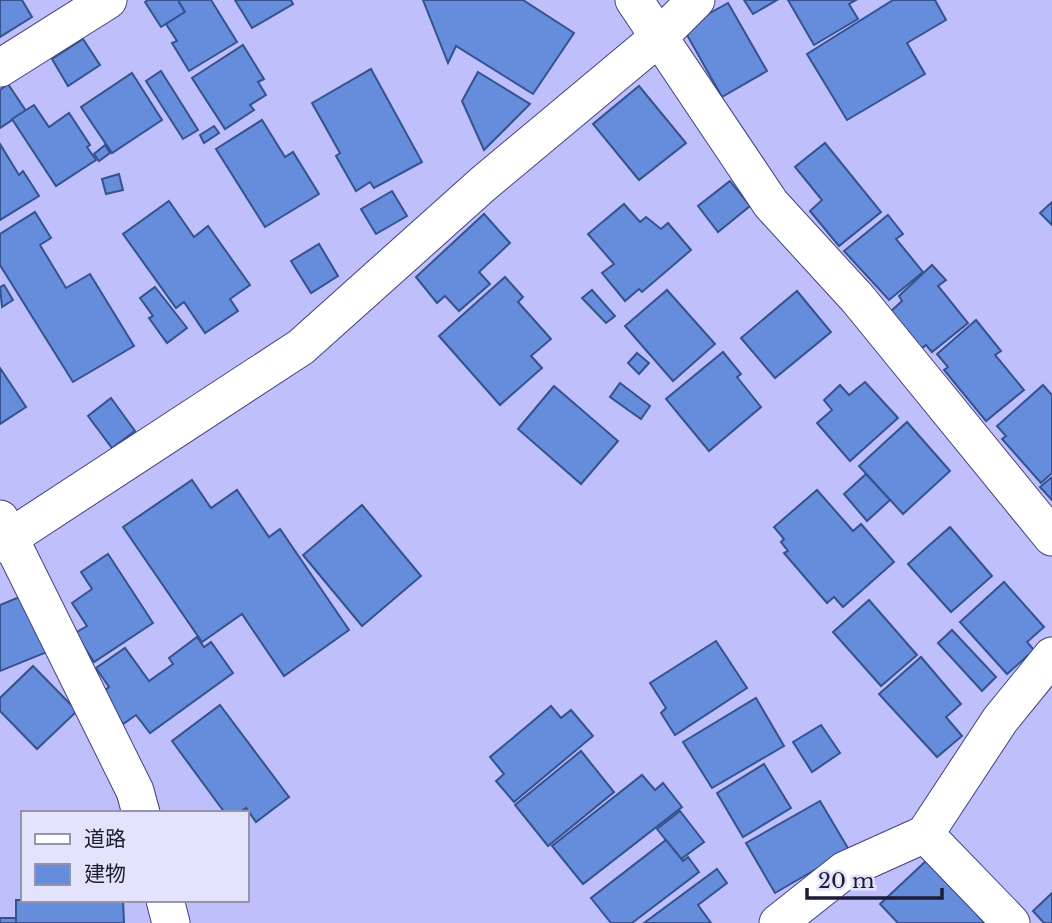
<svg xmlns="http://www.w3.org/2000/svg" width="1052" height="923" font-family="'Libre Baskerville','Noto Sans JP',serif">
	<style>
		.building { fill: #658ddc; stroke: #35528e; stroke-width: 2 }
		.lines { fill: none; stroke-linecap: round; stroke-linejoin: round }
		.street-casing { stroke: #43407f; stroke-width: 39 }
		.street { stroke: #fff; stroke-width: 37 }
	</style>
	<rect width="100%" height="100%" fill="#bebffb"/>
	<!-- building -->
	<g class="building">
		<polygon points="0,0 22,0 32,17 0,37"/>
		<polygon points="148,0 178,0 185,12 161,27 145,2"/>
		<polygon points="178,0 211,0 237,42 189,71 172,43 177,41 166,24 185,12"/>
		<polygon points="235,0 291,0 293,4 252,28"/>
		<polygon points="423,0 523,0 574,33 533,94 456,46 448,63"/>
		<polygon points="744,0 777,0 753,14"/>
		<polygon points="788,0 856,0 849,4 858,19 814,45"/>
		<polygon points="893,0 935,0 946,20 907,43 925,74 847,120 807,54"/>
		<polygon points="728,3 767,71 722,97 683,28"/>
		<polygon points="83,39 100,65 68,86 52,59"/>
		<polygon points="243,45 264,79 258,82 266,95 250,105 254,110 225,129 192,78"/>
		<polygon points="371,69 422,162 374,188 370,182 356,191 336,156 340,153 312,103"/>
		<polygon points="161,71 198,130 183,139 146,81"/>
		<polygon points="478,72 530,104 484,150 462,101"/>
		<polygon points="132,73 162,120 112,153 81,107"/>
		<polygon points="8,84 26,111 0,128 0,90"/>
		<polygon points="639,86 686,143 639,180 593,124"/>
		<polygon points="34,105 49,127 69,113 90,145 87,147 96,160 56,186 12,119"/>
		<polygon points="262,120 285,157 293,152 319,194 265,227 216,149"/>
		<polygon points="214,126 219,133 204,143 200,135"/>
		<polygon points="825,143 881,212 839,246 810,211 822,200 795,167"/>
		<polygon points="0,144 19,175 23,171 39,196 0,220"/>
		<polygon points="105,145 110,153 99,161 94,154"/>
		<polygon points="119,174 123,190 106,194 102,179"/>
		<polygon points="730,181 750,206 718,232 698,206"/>
		<polygon points="392,191 407,216 376,234 361,209"/>
		<polygon points="169,201 194,237 208,226 250,285 230,299 238,311 205,333 184,302 176,308 123,234"/>
		<polygon points="1052,202 1052,225 1040,213"/>
		<polygon points="624,204 640,222 646,217 661,229 668,223 691,250 642,292 639,289 625,301 602,273 614,264 588,234"/>
		<polygon points="35,212 51,238 40,245 66,288 90,274 134,346 73,382 0,265 0,234"/>
		<polygon points="484,214 510,243 479,272 490,284 459,311 445,296 437,303 416,277"/>
		<polygon points="888,215 903,234 896,239 923,272 889,300 844,251"/>
		<polygon points="319,244 338,276 311,293 291,261"/>
		<polygon points="932,265 946,280 938,286 968,323 932,352 926,345 921,349 890,312 902,301 899,296"/>
		<polygon points="505,277 523,297 518,302 551,339 531,356 542,368 500,405 439,336"/>
		<polygon points="4,285 13,300 2,307 0,287"/>
		<polygon points="155,287 187,328 167,343 149,318 153,316 140,298"/>
		<polygon points="592,290 615,316 606,323 582,298"/>
		<polygon points="667,290 715,344 673,381 625,326"/>
		<polygon points="797,291 831,332 775,378 741,338"/>
		<polygon points="976,320 1001,351 995,355 1024,390 986,421 944,370 948,367 937,354"/>
		<polygon points="723,352 741,374 737,377 761,407 709,451 666,399"/>
		<polygon points="637,353 649,363 639,374 628,363"/>
		<polygon points="0,368 26,407 0,424"/>
		<polygon points="865,382 898,418 850,461 817,423 832,410 824,400 840,385 849,395"/>
		<polygon points="620,383 650,406 641,419 610,397"/>
		<polygon points="1043,385 1052,395 1052,473 1041,483 1002,439 1006,436 997,426"/>
		<polygon points="554,386 618,441 581,484 518,429"/>
		<polygon points="111,398 135,431 112,448 88,416"/>
		<polygon points="907,422 950,471 903,514 859,466"/>
		<polygon points="866,474 890,500 867,521 844,494"/>
		<polygon points="1052,477 1052,500 1040,487"/>
		<polygon points="192,480 211,508 237,490 269,537 280,529 349,630 284,676 242,614 202,642 123,527"/>
		<polygon points="817,490 853,531 861,524 894,562 843,607 834,597 827,603 784,553 788,551 781,542 784,539 774,527"/>
		<polygon points="362,505 421,576 362,626 303,555"/>
		<polygon points="950,527 992,576 951,612 908,564"/>
		<polygon points="108,554 153,623 94,662 75,633 87,626 72,603 92,589 81,572"/>
		<polygon points="1004,582 1044,627 1027,642 1034,650 1007,674 960,622"/>
		<polygon points="29,593 47,652 0,671 0,605"/>
		<polygon points="869,600 917,655 881,686 833,632"/>
		<polygon points="952,630 996,677 982,691 938,643"/>
		<polygon points="197,637 204,647 211,642 233,673 150,733 136,715 123,724 101,693 109,687 96,668 125,648 149,681 173,664 169,658"/>
		<polygon points="716,641 747,688 675,735 661,713 666,708 650,683"/>
		<polygon points="921,657 961,704 946,717 962,736 937,757 879,694"/>
		<polygon points="33,666 77,711 37,749 0,711 0,698"/>
		<polygon points="756,698 784,746 712,788 683,742"/>
		<polygon points="220,705 289,797 256,822 246,808 239,813 225,813 172,741"/>
		<polygon points="551,706 561,718 571,710 593,736 514,802 496,781 504,774 490,757"/>
		<polygon points="821,725 840,753 812,772 793,742"/>
		<polygon points="581,751 614,792 548,846 515,805"/>
		<polygon points="764,764 791,808 743,837 717,793"/>
		<polygon points="642,775 655,790 663,783 682,807 583,884 552,846"/>
		<polygon points="820,801 849,850 775,893 746,843"/>
		<polygon points="680,811 704,842 681,859 657,829"/>
		<polygon points="666,840 683,861 688,857 699,872 632,923 611,923 591,898"/>
		<polygon points="927,860 985,923 898,923 880,904"/>
		<polygon points="717,869 727,883 698,905 711,923 644,923"/>
		<polygon points="1052,893 1052,923 1044,923 1033,911"/>
		<polygon points="16,900 123,900 124,923 16,923"/>
		<rect x="0" y="918" width="16" height="5"/>
	</g>
	<g class="lines">
		<defs>
			<g id="street">
				<polyline points="634,0 771,204 858,299 1052,537"/>
				<polyline points="0,68 108,0"/>
				<polyline points="0,519 135,791 141,813"/>
				<polyline points="0,544 301,347 483,184 659,37 696,0"/>
				<polyline points="925,834 1011,923"/>
				<polyline points="165,900 171,923"/>
				<polyline points="778,923 845,870 925,834 1000,720 1052,656"/>
			</g>
		</defs>
		<!-- street casing -->
		<use href="#street" class="street-casing"/>
		<!-- street -->
		<use href="#street" class="street"/>
	</g>
	<!-- legend -->
	<rect x="21" y="811" width="228" height="91" fill="#e3e4fb" stroke="#9494ad" stroke-width="2"/>
	<rect x="35" y="834" width="35" height="10" fill="#ffffff" stroke="#9494ad" stroke-width="2"/>
	<text x="84" y="846" font-size="21" fill="#1d1d38">道路</text>
	<rect x="35" y="864" width="35" height="21" fill="#658ddc" stroke="#9494ad" stroke-width="2"/>
	<text x="84" y="881" font-size="21" fill="#1d1d38">建物</text>
	<!-- scale -->
	<path d="M807 888v10h135v-10" fill="none" stroke="#1d1d38" stroke-width="3.5"/>
	<text x="818" y="888" font-size="21" fill="#1d1d38" stroke="#e3e4fb" stroke-width="5" paint-order="stroke">20 m</text>
</svg>
